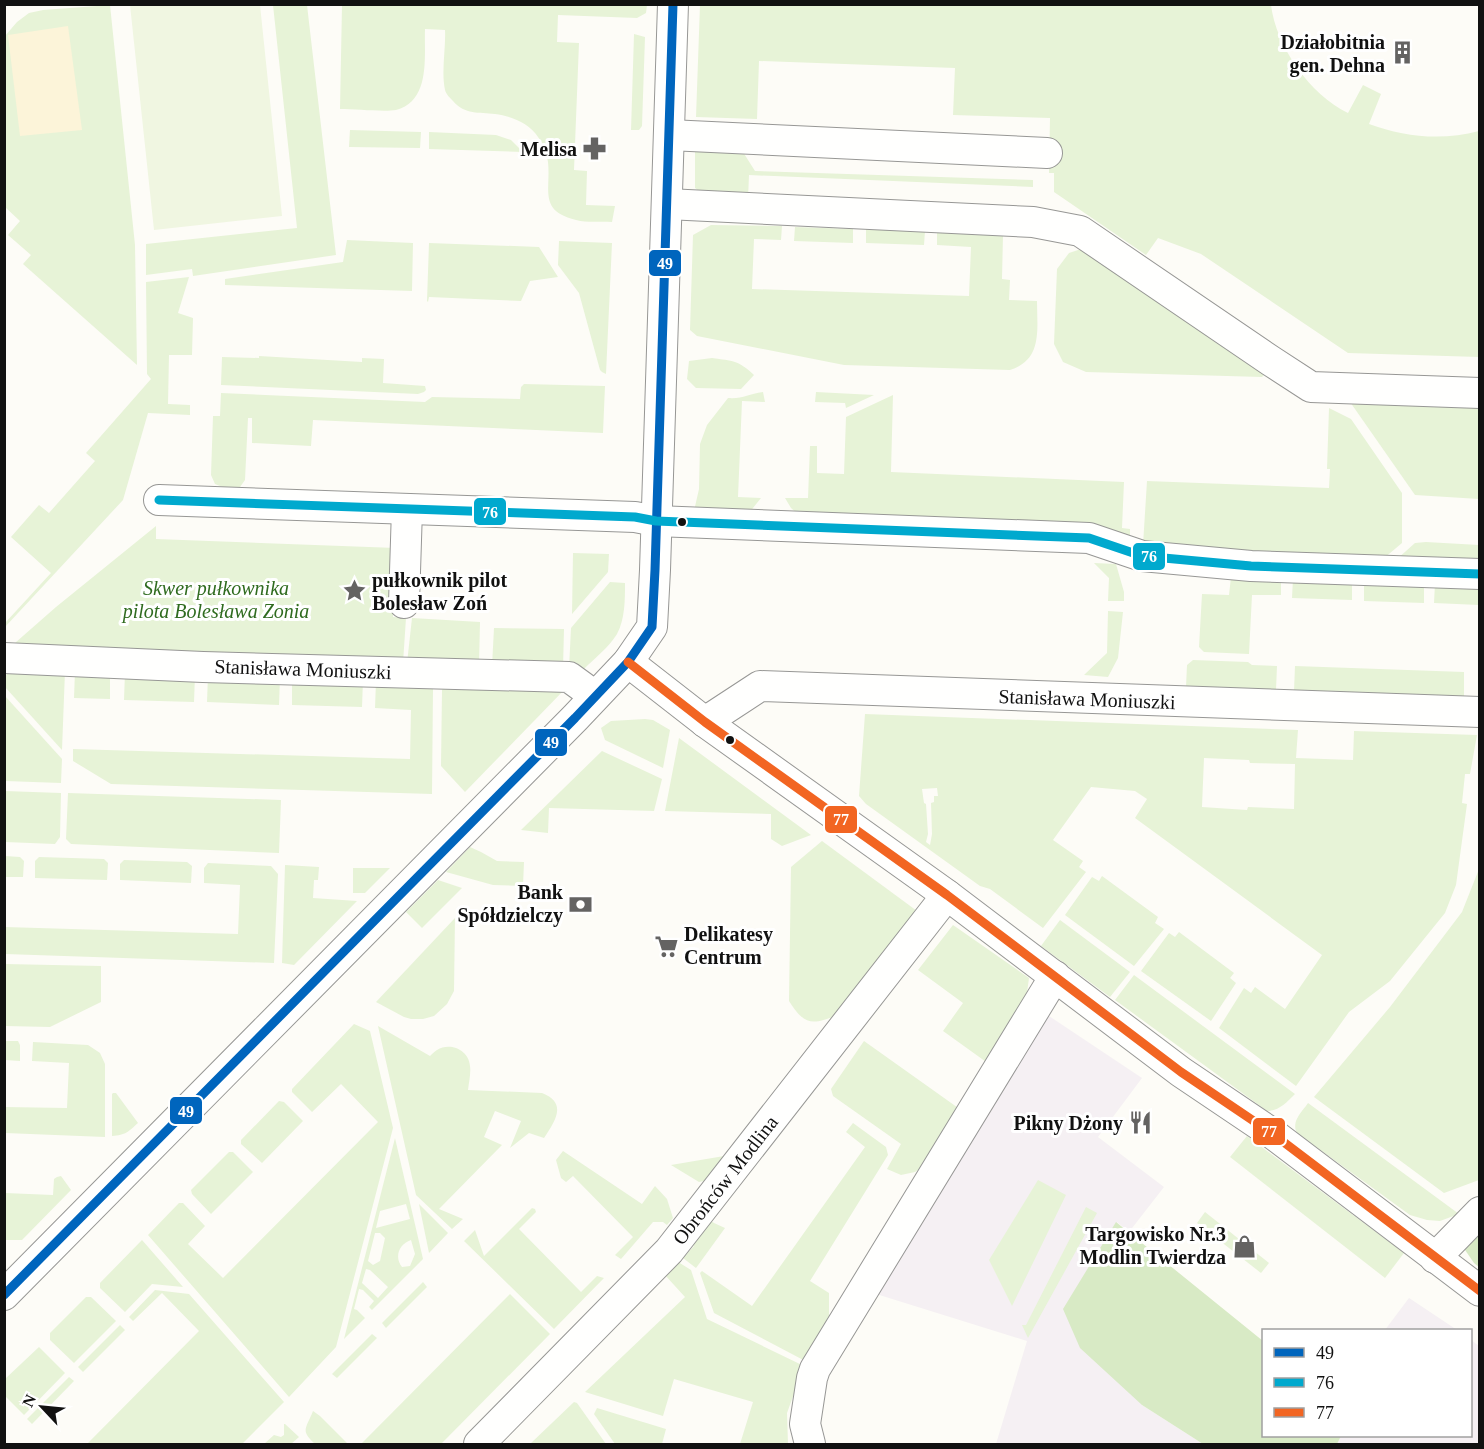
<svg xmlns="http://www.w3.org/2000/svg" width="1484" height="1449" font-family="'Times New Roman',serif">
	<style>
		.industrial { fill: #f5f0f3 }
		.green { fill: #e7f3d7; fill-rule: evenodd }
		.forest { fill: #d8eac5 }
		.sand { fill: #fcf4d9 }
		.pitch { fill: #f0f6e1 }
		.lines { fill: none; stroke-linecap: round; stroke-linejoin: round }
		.minor-casing { stroke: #979795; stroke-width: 32 }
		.minor { stroke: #fffffe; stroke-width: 30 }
		.bus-1-casing { stroke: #fff; stroke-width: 14 }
		.bus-2-casing { stroke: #fff; stroke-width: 14 }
		.bus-3-casing { stroke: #fff; stroke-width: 14 }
		.bus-1 { stroke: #0065bd; stroke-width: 9 }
		.bus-2 { stroke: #00a9ce; stroke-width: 9 }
		.bus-3 { stroke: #f26522; stroke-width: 9 }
		.bus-dot { fill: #111; stroke: #fff; stroke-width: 2 }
		.labels { text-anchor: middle; stroke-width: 6; stroke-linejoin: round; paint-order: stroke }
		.poi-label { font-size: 20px; font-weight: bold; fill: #111; stroke: #fff; text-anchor: end }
		.park-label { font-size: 20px; font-style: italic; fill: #2f6b1f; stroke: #fff }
		.street-label { font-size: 20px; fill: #111; stroke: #fff }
		.line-badge { stroke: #fff; stroke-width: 2 }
		.badge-label { font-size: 16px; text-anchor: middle; font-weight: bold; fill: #fff }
	</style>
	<rect width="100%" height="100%" fill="#fdfcf7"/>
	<!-- industrial -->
	<g class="industrial">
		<polygon points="1043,1012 1142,1078 1098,1137 1164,1187 1129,1232 1117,1222 1142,1405 1203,1444 996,1444 1027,1341 873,1293"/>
		<polygon points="1409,1298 1457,1330 1385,1330"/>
		<polygon points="1471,1340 1479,1346 1479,1444 1337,1444 1341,1436 1470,1436"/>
	</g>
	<!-- green -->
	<g class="green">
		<polygon points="110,5 135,245 137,365 23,264 31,255 8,235 20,221 5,207 5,36 17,22 29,13 43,10"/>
		<polygon points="273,5 307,5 336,255 193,276 192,269 146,275 146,244 297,228"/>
		<path d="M342 5H647L646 13 637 18 558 15 557 42 579 43 574 170 587 171 586 205 615 206 612 222C600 221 587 223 576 220 538 211 551 190 548 162 547 154 543 143 538 137 529 123 511 116 495 114 479 112 465 115 453 101 450 98 446 94 445 90 441 72 446 48 445 30L425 29C424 56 431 101 396 110 384 112 355 109 340 109Z"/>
		<path d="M700 5H1271C1276 46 1310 95 1348 113L1363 85 1381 94 1369 124C1404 137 1442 141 1479 131V357L1348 353 1201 254 1158 238 1146 255 1054 192V173H1049L1050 118 953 115 955 68 759 61 757 119 696 117Z"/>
		<polygon points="634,34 645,37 642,126 639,130 631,130"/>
		<polygon points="350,130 421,132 420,148 349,147"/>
		<polygon points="429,132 496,135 511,140 523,152 429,149"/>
		<polygon points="695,151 743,152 755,171 1033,180 1033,187 749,175 748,199 703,194 695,188"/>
		<path d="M711 225 782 226 781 240 754 239 752 289 969 296 971 247 937 245V231L1003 235 1002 279 1010 280 1009 300 1037 301C1037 329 1043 360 1010 370L844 365 697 336 690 330 693 235Z"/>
		<polygon points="795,227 853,229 853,243 794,241"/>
		<polygon points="866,229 925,231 924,245 866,243"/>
		<polygon points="347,240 413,243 412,291 225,285 225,279 343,262"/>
		<polygon points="559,241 612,243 606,374 602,372 600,370 579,293 558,265"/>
		<polygon points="429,243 539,247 558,277 530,281 521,301 429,297 428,302 427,301"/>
		<polygon points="1081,249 1266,373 1262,377 1086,372 1063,362 1054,344 1057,269 1069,253"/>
		<polygon points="189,277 178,313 193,318 192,355 169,355 168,404 190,405 190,415 148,413 123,500 5,627 5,623 51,573 11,537 39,505 49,513 95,461 86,453 151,379 147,374 146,282"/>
		<polygon points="259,356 362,362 362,358 384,359 383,383 425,386 426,390 424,392 418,394 221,385 222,357 259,358"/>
		<path d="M712 358C733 361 738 360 754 375L741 389 696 388 687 379 689 361Z"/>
		<polygon points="524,384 605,386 603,433 313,420 311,446 252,443 252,418 248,418 245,480 240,487 225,488 215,484 211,475 213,416 220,416 221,393 425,402 432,397 520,399 521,387"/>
		<path d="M763 392 765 402 742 401 738 497 761 498 749 513 694 511 699 489 700 444 707 425 728 398C743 399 748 394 763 392Z"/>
		<polygon points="816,392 874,395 846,408 845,403 815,402"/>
		<polygon points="893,395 891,472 1124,482 1122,528 1130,529 1130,538 800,516 791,508 785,498 808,498 810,446 817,446 817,473 844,474 846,417"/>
		<polygon points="1348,399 1479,404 1479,499 1415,495"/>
		<polygon points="1329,408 1351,419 1402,493 1402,543 1383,559 1143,545 1147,481 1329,488 1330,469 1327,469"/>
		<polygon points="156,526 156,539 396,548 393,617 406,618 403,663 7,650 56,607"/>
		<polygon points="1426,542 1479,545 1479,563 1396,560 1415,543"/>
		<polygon points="573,553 609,554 608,572 572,614"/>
		<polygon points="1094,563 1116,564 1124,592 1124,601 1108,601 1109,578"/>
		<polygon points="1231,577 1281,579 1281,595 1252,595 1249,654 1204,652 1199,647 1202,594 1229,595"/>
		<polygon points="1293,578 1352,580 1352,600 1292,598"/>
		<polygon points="1364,581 1424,582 1424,603 1364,601"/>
		<path d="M610 582 625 583C625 600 625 619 617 634 609 647 595 658 584 669H569L571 628Z"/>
		<polygon points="1435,583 1479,585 1479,605 1434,603"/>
		<polygon points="1108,611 1123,612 1118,658 1108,677 1084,675 1107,653"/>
		<polygon points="412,618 480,622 479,665 407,663"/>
		<polygon points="494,628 564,629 563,669 492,666"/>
		<polygon points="1193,660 1248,662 1252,665 1277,666 1276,690 1186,687 1187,665"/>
		<polygon points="1295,666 1464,672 1464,697 1294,691"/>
		<polygon points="11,668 65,671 62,750 5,687 5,677"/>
		<polygon points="75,671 110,672 110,699 74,698"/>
		<polygon points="125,672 195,675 194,702 124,700"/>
		<polygon points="208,675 280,678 279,705 207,702"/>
		<polygon points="292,678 363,680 362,707 292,705"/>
		<polygon points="376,681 430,683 433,689 432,794 111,784 73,761 73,749 410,759 411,710 375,708"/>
		<polygon points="447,683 566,688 465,792 441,766 442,690"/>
		<polygon points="5,696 62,759 61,783 5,781"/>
		<path d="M865 714 1298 730 1296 758 1353 760 1354 731 1477 735 1470 774H1465L1462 803 1467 804 1456 885 1445 913 1390 981 1349 1012 1296 1086 1219 1028 1244 988 1251 993 1255 987 1285 1009 1322 955 1135 818 1147 799 1135 791 1091 787 1053 840 1083 861 1079 867 1086 872 1043 928 990 889 980 886 866 804 859 796ZM1204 758 1249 760 1250 763 1295 764 1294 809 1248 807 1247 810 1202 807ZM937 788 938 796H934V802L931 803 932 834 930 845 926 842 928 834 926 804 924 803 922 789Z"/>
		<polygon points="645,719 653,720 670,730 663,768 605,740 601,728 611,721"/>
		<polygon points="679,738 811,835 782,846 771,839 771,814 665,811"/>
		<polygon points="602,751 662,779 654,811 549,808 548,833 521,830"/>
		<polygon points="5,791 61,793 60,837 55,844 5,842"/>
		<polygon points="68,793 281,800 279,853 71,844 66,839"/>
		<path d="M822 841 917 911 838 1015C812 1025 805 1026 789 1001L791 867Z"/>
		<polygon points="470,847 481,852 497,861 524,862 523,886 493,885 446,872"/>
		<polygon points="5,856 20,857 24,861 23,877 5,877"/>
		<polygon points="39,857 104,859 108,863 107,880 35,878 35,861"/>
		<polygon points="124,860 187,862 192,866 191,883 120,880 120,864"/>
		<polygon points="208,863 271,866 278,874 274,963 5,954 5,927 238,934 240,885 204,883 204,868"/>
		<polygon points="285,865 319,867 318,880 314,880 313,898 357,901 294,965 282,963"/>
		<polygon points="353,868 390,868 365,893 353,893"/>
		<polygon points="1479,869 1479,1180 1444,1193 1314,1097 1390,1007 1462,912"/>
		<polygon points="1102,876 1158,917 1155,923 1164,929 1134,966 1065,915 1092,877 1099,881"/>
		<polygon points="438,880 462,888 422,928 406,912"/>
		<polygon points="455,918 454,991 447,1004 434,1016 423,1019 411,1019 404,1017 376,1002"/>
		<polygon points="1060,920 1130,972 1110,997 1041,946"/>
		<polygon points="953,925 1029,978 1026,1000 989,1064 943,1031 963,1003 918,970"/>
		<polygon points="1179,932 1234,973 1230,978 1236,983 1211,1021 1141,971 1169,933 1175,937"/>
		<polygon points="5,964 101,966 101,1002 50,1027 5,1026"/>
		<path d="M1134 975 1295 1094C1287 1102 1279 1111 1267 1111L1115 1000Z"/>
		<polygon points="354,1024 370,1031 393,1128 336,1347 289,1397 148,1235 179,1203 183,1203 205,1226 188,1244 223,1278 378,1122 341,1084 312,1112 292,1092 292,1089"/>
		<path d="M378 1026 430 1056C432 1054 434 1052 437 1050 450 1042 469 1050 470 1066 471 1073 469 1082 468 1090L542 1093C568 1103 555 1121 544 1138L529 1133 510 1148 521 1121 495 1111 484 1137 502 1145 439 1209 463 1219 452 1229 416 1195Z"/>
		<polygon points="5,1041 18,1041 20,1045 20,1061 5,1060"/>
		<polygon points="864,1041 961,1110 930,1161 915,1172 901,1175 887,1169 901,1144 833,1096 831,1089"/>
		<polygon points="33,1042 88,1045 100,1053 105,1064 105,1137 5,1133 5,1107 67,1108 69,1063 32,1061"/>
		<path d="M113 1093H116L138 1123C128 1132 126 1135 112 1136V1094Z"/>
		<polygon points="279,1101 284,1102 303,1121 262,1163 241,1144 241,1140"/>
		<path d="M1308 1103 1459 1214 1440 1221 1427 1220 1410 1215 1297 1133C1291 1121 1302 1112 1308 1103Z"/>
		<polygon points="853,1123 886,1147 888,1155 810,1281 829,1293 829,1330 809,1363 714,1313 700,1273 702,1271 752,1306 865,1147 846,1132"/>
		<polygon points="1247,1136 1404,1253 1385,1278 1230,1157"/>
		<path d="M395 1138 423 1259 372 1310 369 1307 374 1301 363 1290 359 1289 354 1309 357 1310 365 1318 344 1339ZM406 1204 410 1219 376 1228 380 1211ZM375 1233H380L385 1238 380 1261 373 1265 368 1261ZM411 1240 415 1254 410 1266 402 1267C394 1257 399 1244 411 1240ZM366 1269 370 1270 388 1287 378 1298 362 1283Z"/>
		<polygon points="563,1151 642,1204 655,1186 667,1199 673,1218 667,1225 663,1222 653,1222 621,1259 615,1255 633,1237 573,1176 566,1182 561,1178 556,1160"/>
		<polygon points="229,1152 233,1152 253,1172 211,1214 192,1194 191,1190"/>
		<polygon points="724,1156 704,1181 699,1182 671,1165"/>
		<polygon points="61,1176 71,1190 22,1240 5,1240 5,1193 53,1195 54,1179 57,1177"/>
		<polygon points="1038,1180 1066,1195 1012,1306 989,1260"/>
		<polygon points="419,1204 448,1233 429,1253"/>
		<polygon points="1086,1207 1097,1213 1028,1338 1022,1325 1026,1325"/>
		<polygon points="532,1208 535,1209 536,1212 519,1229 581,1292 597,1276 604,1278 554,1329 464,1241 475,1230 484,1256"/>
		<polygon points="1205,1212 1269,1263 1261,1273 1197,1223"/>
		<polygon points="708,1219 714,1223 725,1228 696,1268 683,1258 694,1246 688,1243"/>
		<polygon points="142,1240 183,1287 152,1284 125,1312 100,1288 100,1283"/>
		<polygon points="675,1260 691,1270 707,1319 804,1366 787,1413 788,1444 740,1444 753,1402 674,1379 663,1416 585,1392 685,1297 664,1274"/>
		<polygon points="423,1282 427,1287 386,1328 382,1323"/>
		<polygon points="155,1290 189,1294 284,1402 242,1444 87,1444 199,1331 162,1293 133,1321 129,1317"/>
		<polygon points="510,1294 550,1334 441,1444 361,1444"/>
		<polygon points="86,1297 91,1297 116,1321 74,1363 50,1340 50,1333"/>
		<polygon points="120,1325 125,1330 83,1372 78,1367"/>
		<polygon points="372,1334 377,1338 337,1378 332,1374"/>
		<polygon points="39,1347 65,1373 24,1415 5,1396 5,1379"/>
		<polygon points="69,1377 74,1381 32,1424 27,1419"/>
		<polygon points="574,1402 577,1403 606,1444 530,1444"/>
		<polygon points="597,1408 666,1429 662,1444 615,1444 594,1414"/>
		<path d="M313 1411 320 1416 348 1444H315C300 1430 306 1429 313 1411Z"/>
		<polygon points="284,1424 285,1424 299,1437 291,1444 264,1444 274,1435 281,1437 284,1435"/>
	</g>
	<!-- forest -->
	<g class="forest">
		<polygon points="1116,1222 1263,1341 1264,1436 1341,1436 1337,1444 1203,1444 1142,1405 1080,1348 1063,1309"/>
		<polygon points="1479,1232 1479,1267 1474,1263 1463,1247"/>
	</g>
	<!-- sand -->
	<polygon class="sand" points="68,26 82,130 20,136 8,35"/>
	<!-- pitch -->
	<polygon class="pitch" points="130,5 260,5 282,216 154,230"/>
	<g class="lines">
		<defs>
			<g id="minor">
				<polyline points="669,135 1047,153"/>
				<polyline points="667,204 1033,222 1080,231 1271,361 1311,387 1480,393"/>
				<polyline points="159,500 635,517 656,521 1089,538 1142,556 1251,566 1480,574"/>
				<polyline points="404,603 407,509"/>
				<polyline points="4,658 203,667 569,677 595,696"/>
				<polyline points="628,662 705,722 947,895 1181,1072 1273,1134 1480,1291"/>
				<polyline points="705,722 760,686 1480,712"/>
				<polyline points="1435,1258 1480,1212"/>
				<polyline points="4,1295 575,718 628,662 652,627 655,570 673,4"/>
				<polyline points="479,1444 669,1251 947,895"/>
				<polyline points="810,1444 805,1424 812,1378 815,1369 1055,976"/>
			</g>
		</defs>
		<!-- minor casing -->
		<use href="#minor" class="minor-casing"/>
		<!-- minor -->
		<use href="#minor" class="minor"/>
		<defs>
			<polyline id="bus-1" points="4,1295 575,718 628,662 652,627 655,570 673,4"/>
			<polyline id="bus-2" points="159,500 635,517 656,521 1089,538 1142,556 1251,566 1480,574"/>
			<polyline id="bus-3" points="628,662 705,722 947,895 1181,1072 1273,1134 1480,1291"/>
		</defs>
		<!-- bus-1 casing -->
		<use href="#bus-1" class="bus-1-casing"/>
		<!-- bus-2 casing -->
		<use href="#bus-2" class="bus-2-casing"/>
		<!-- bus-3 casing -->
		<use href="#bus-3" class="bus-3-casing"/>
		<!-- bus-1 -->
		<use href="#bus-1" class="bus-1"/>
		<!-- bus-2 -->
		<use href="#bus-2" class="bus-2"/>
		<!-- bus-3 -->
		<use href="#bus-3" class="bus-3"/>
	</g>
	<!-- icons -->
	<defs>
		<symbol id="building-bare" viewBox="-9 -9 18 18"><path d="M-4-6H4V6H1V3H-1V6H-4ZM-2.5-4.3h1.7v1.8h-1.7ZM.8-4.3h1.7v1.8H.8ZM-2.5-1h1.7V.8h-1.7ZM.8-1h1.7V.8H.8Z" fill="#646362" stroke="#fff" stroke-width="2.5" paint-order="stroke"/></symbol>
		<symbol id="pharmacy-bare" viewBox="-9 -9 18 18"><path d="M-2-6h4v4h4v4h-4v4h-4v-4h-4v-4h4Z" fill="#646362" stroke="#fff" stroke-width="2.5" paint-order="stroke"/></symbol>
		<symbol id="sight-bare" viewBox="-9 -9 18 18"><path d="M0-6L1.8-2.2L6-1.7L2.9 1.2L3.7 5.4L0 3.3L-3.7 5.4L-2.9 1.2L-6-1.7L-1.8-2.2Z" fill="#646362" stroke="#fff" stroke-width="2.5" paint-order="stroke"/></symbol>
		<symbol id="bank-bare" viewBox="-9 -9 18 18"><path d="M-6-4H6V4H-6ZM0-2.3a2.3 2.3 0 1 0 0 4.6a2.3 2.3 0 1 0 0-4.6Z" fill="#646362" stroke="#fff" stroke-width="2.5" paint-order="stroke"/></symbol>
		<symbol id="supermarket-bare" viewBox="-9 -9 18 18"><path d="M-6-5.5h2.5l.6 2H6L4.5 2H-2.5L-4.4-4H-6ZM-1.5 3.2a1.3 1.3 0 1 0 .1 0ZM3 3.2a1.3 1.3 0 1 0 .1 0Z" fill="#646362" stroke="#fff" stroke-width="2.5" paint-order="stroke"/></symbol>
		<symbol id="restaurant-bare" viewBox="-9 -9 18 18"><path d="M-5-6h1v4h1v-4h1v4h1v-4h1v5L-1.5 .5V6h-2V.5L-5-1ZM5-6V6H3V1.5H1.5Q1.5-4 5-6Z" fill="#646362" stroke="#fff" stroke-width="2.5" paint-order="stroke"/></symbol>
		<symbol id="shop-bare" viewBox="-9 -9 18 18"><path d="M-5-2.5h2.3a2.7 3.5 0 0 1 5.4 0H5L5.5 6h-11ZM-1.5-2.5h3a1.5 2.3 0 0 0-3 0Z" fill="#646362" stroke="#fff" stroke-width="2.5" paint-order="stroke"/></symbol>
	</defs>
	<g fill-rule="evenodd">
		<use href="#building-bare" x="1386" y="36" width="33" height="33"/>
		<use href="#pharmacy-bare" x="578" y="132" width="33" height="33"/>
		<use href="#sight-bare" x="338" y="574" width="33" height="33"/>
		<use href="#bank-bare" x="564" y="888" width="33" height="33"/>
		<use href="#supermarket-bare" x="650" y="930" width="33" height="33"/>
		<use href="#restaurant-bare" x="1124" y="1106" width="33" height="33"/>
		<use href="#shop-bare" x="1228" y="1230" width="33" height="33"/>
	</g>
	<!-- markers -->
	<g class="bus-dot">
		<circle cx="682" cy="522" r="5"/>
		<circle cx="730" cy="740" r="5"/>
	</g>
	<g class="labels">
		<!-- poi labels -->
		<g class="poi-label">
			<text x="1385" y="49">Działobitnia<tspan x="1385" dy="23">gen. Dehna</tspan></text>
			<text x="577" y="156">Melisa</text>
			<text x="372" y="587" text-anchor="start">pułkownik pilot<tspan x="372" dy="23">Bolesław Zoń</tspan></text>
			<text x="563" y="899">Bank<tspan x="563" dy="23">Spółdzielczy</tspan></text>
			<text x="684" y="941" text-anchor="start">Delikatesy<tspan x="684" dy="23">Centrum</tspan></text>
			<text x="1123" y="1130">Pikny Dżony</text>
			<text x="1226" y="1241">Targowisko Nr.3<tspan x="1226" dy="23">Modlin Twierdza</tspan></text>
		</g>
		<!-- park labels -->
		<g class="park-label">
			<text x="216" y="595">Skwer pułkownika<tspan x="216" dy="23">pilota Bolesława Zonia</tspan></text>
		</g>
		<!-- street labels -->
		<g class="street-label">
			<text transform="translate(303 669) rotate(2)" y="7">Stanisława Moniuszki</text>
			<text transform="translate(1087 699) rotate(2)" y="7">Stanisława Moniuszki</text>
			<text transform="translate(725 1180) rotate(-52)" y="7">Obrońców Modlina</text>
		</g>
	</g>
	<g class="line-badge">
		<rect x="648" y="249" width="34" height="28" rx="6" fill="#0065bd"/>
		<rect x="473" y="497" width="34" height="29" rx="6" fill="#00a9ce"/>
		<rect x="1132" y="542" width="34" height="29" rx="6" fill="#00a9ce"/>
		<rect x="534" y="728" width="34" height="29" rx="6" fill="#0065bd"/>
		<rect x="824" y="805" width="34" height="29" rx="6" fill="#f26522"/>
		<rect x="169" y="1096" width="34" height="29" rx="6" fill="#0065bd"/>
		<rect x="1252" y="1117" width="34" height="29" rx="6" fill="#f26522"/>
	</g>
	<g class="badge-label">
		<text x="665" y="269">49</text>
		<text x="490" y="518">76</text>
		<text x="1149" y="562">76</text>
		<text x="551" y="748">49</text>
		<text x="841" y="825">77</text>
		<text x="186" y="1117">49</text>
		<text x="1269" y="1137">77</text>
	</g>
	<!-- border -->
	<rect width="1484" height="1449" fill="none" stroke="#111111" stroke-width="12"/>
	<!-- legend -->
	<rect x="1262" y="1329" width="210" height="108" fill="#ffffff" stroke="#a0a0a0" stroke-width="1.5"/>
	<rect x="1274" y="1348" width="30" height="9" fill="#0065bd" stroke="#a0a0a0" stroke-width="1.5"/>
	<text x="1316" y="1359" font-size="18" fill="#111111">49</text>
	<rect x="1274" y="1378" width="30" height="9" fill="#00a9ce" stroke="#a0a0a0" stroke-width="1.5"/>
	<text x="1316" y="1389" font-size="18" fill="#111111">76</text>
	<rect x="1274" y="1408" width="30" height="9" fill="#f26522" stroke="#a0a0a0" stroke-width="1.5"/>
	<text x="1316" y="1419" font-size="18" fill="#111111">77</text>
	<!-- north arrow -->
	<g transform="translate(42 1407) rotate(296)" stroke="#ffffff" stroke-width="4.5" paint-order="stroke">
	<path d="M0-4.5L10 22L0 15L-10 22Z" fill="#111111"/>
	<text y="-9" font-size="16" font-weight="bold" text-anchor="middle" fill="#111111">N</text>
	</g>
</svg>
